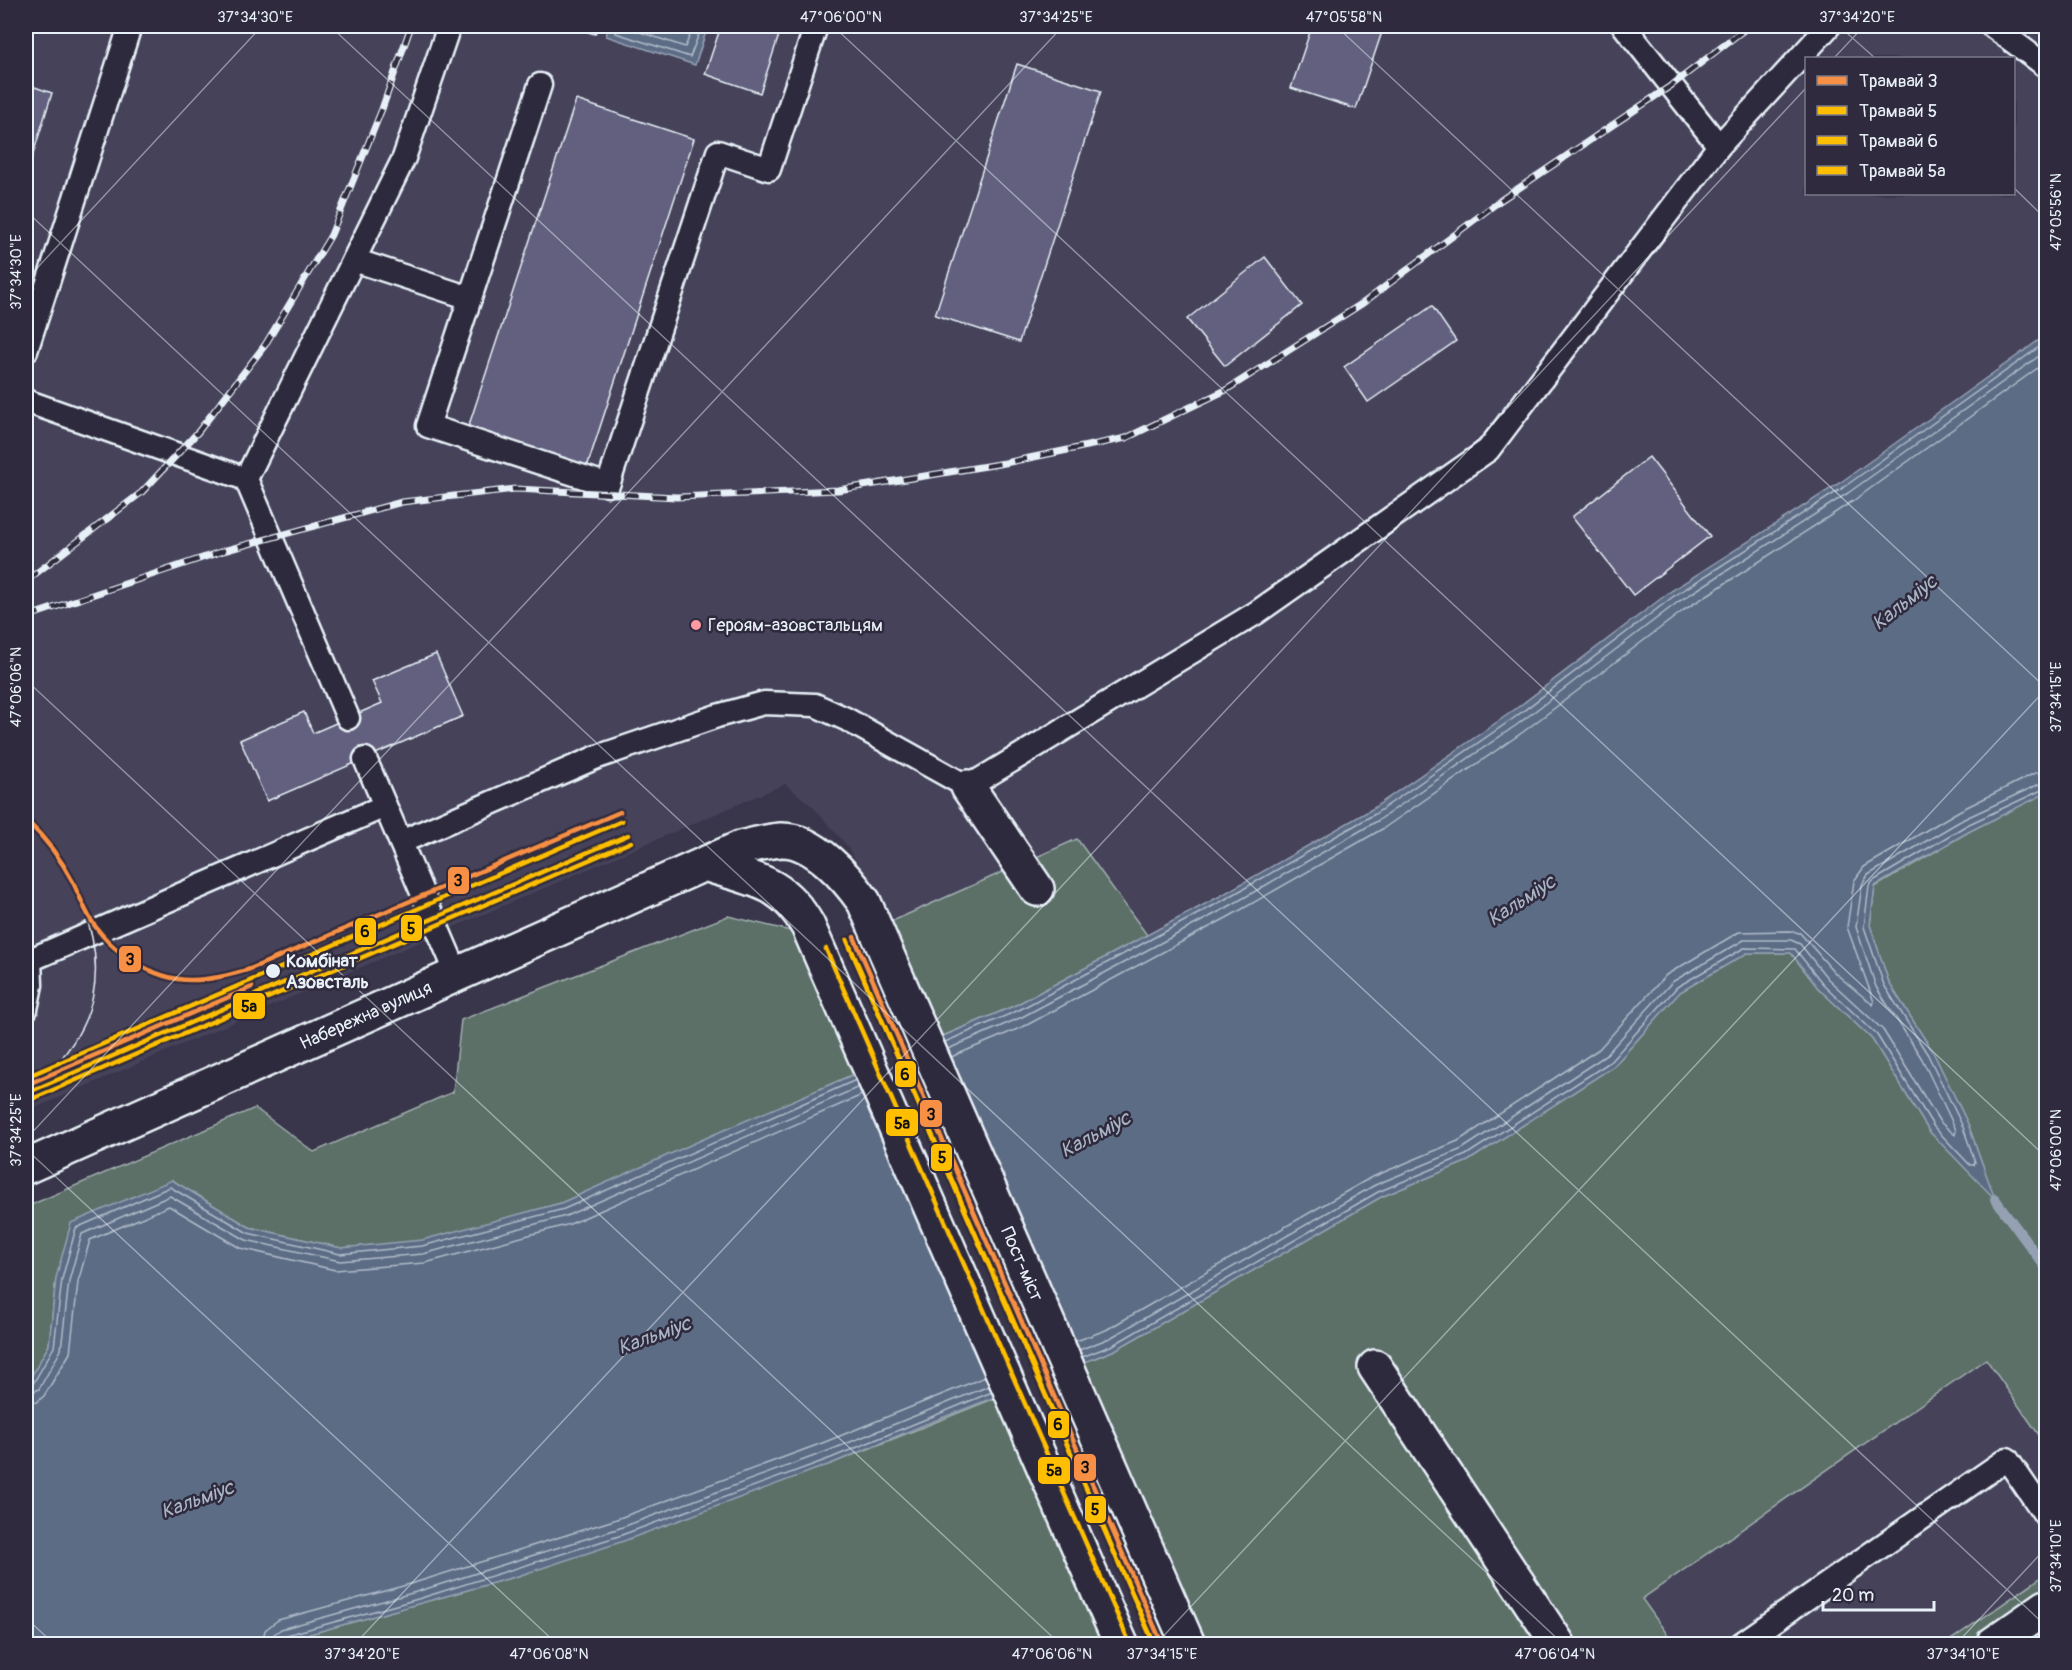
<svg xmlns="http://www.w3.org/2000/svg" width="2072" height="1670" font-family="Pangolin,sans-serif">
	<style>
		.built { fill: #45425a; fill-rule: evenodd }
		.green { fill: #5b6f68; stroke: #a2b0b0; stroke-width: 1.5 }
		.water { fill: #5d6c85; stroke: #95a1b3; stroke-width: 1.5 }
		.pier { fill: #39354a }
		.lines { fill: none; stroke-linecap: round; stroke-linejoin: round }
		.shore { stroke: #b0bcca; stroke-width: 1.5 }
		.stream { stroke: #95a1b3; stroke-width: 10 }
		.building { fill: #62617e; stroke: #e8f1f8; stroke-width: 1.5 }
		.lane-casing { stroke: #e8f1f8; stroke-width: 27 }
		.street-casing { stroke: #e8f1f8; stroke-width: 38 }
		.highway-casing { stroke: #e8f1f8; stroke-width: 38 }
		.lane { stroke: #2f2a3d; stroke-width: 22 }
		.street { stroke: #2f2a3d; stroke-width: 33 }
		.highway { stroke: #2f2a3d; stroke-width: 33 }
		.tram { stroke: #e8f1f8; stroke-width: 1.5 }
		.rail-casing { stroke: #e8f1f8; stroke-width: 7 }
		.rail { stroke: #2f2a3d; stroke-width: 4.5; stroke-dasharray: 14; stroke-linecap: butt }
		.tram-1-casing { stroke: #2f2a3d; stroke-width: 9 }
		.tram-2-casing { stroke: #2f2a3d; stroke-width: 9 }
		.tram-3-casing { stroke: #2f2a3d; stroke-width: 9 }
		.tram-4-casing { stroke: #2f2a3d; stroke-width: 9 }
		.tram-1 { stroke: #f78f44; stroke-width: 4.5 }
		.tram-2 { stroke: #ffbf00; stroke-width: 4.5 }
		.tram-3 { stroke: #ffbf00; stroke-width: 4.5 }
		.tram-4 { stroke: #ffbf00; stroke-width: 4.5 }
		.ticks { fill: none; stroke: #e8f1f8; stroke-width: 1.5; stroke-opacity: 0.45 }
		.poi-dot { fill: #ff9aa2; stroke: #2f2a3d; stroke-width: 2 }
		.stop-dot { fill: #e8f1f8; stroke: #2f2a3d; stroke-width: 2 }
		.labels { text-anchor: middle; stroke-width: 5; stroke-linejoin: round; paint-order: stroke }
		.poi-label { font-size: 18px; fill: #e8f1f8; stroke: #2f2a3d; text-anchor: start }
		.stop-label { font-size: 18px; font-weight: bold; fill: #e8f1f8; stroke: #2f2a3d; text-anchor: start }
		.street-label { font-size: 18px; fill: #e8f1f8; stroke: #2f2a3d }
		.water-label { font-size: 20px; font-style: italic; fill: #a9b5c4; stroke: #2f2a3d }
		.line-badge { stroke: #2f2a3d; stroke-width: 2 }
		.pale-badge-label { font-size: 16px; text-anchor: middle; font-weight: bold; fill: #111 }
		.neatline { fill: none; stroke: #e8f1f8; stroke-width: 2 }
		.ticks-label { font-size: 15px; text-anchor: middle; fill: #e8f1f8 }
	</style>
	<rect width="100%" height="100%" fill="#39354a"/>
	<filter id="ink" filterUnits="userSpaceOnUse"><feTurbulence type="fractalNoise" baseFrequency=".0167" numOctaves="2"/><feDisplacementMap in="SourceGraphic" scale="12" xChannelSelector="R" yChannelSelector="G"/><feConvolveMatrix kernelMatrix="1 2 1 2 8 2 1 2 1" color-interpolation-filters="sRGB"/></filter>
	<g filter="url(#ink)">
		<!-- built -->
		<g class="built">
			<path d="M26 26H609L606 35 696 65 708 26H2046V335L1841 482 1671 591 1510 713 1372 809 1147 935 1077 839 888 923 871 885 847 846 813 807 785 784 26 1112ZM1806 58H2014V194H1806Z"/>
			<polygon points="1986,1358 2046,1445 2046,1574 1945,1644 1674,1644 1642,1599"/>
		</g>
		<!-- green -->
		<g class="green">
			<polygon points="2046,793 2046,1445 1986,1359 1642,1599 1674,1644 1203,1644 1080,1364 1115,1350 1381,1197 1468,1161 1614,1066 1680,992 1747,953 1791,953 1818,988 1872,1039 1929,1131 1994,1197 1968,1124 1933,1052 1889,983 1870,925 1875,887 1970,831"/>
			<polygon points="1077,839 1147,935 1016,1005 938,1038 888,923"/>
			<polygon points="728,916 795,932 856,1073 561,1203 422,1241 341,1248 249,1227 172,1180 56,1278 49,1345 26,1386 26,1207 255,1108 314,1152 453,1092 461,1020"/>
			<polygon points="998,1397 1106,1644 274,1644 518,1576 833,1463"/>
			<polygon points="2046,1574 2046,1644 1945,1644"/>
		</g>
		<!-- water -->
		<g class="water">
			<polygon points="609,26 708,26 695,65 606,36"/>
			<polygon points="2046,335 2046,793 1970,831 1875,886 1870,925 1889,983 1933,1052 1968,1124 1995,1199 1929,1131 1872,1039 1818,988 1791,953 1747,953 1680,992 1614,1066 1468,1161 1381,1197 1115,1350 921,1426 833,1463 621,1542 518,1576 274,1644 26,1644 26,1386 49,1345 56,1278 71,1223 172,1180 249,1227 341,1248 422,1240 561,1203 717,1133 1016,1005 1220,896 1372,809 1510,713 1671,591 1841,482"/>
		</g>
		<!-- pier -->
		<polygon class="pier" points="937,1035 1081,1366 999,1399 855,1070"/>
		<g class="lines">
			<!-- shore -->
			<g class="shore">
				<polyline points="615,26 616,33 690,57 702,26"/>
				<polyline points="622,26 685,47 694,26"/>
				<polyline points="945,1042 1019,1010 1222,901 1375,814 1514,718 1674,596 1844,487 2046,342"/>
				<polyline points="948,1049 1022,1017 1226,908 1379,820 1518,724 1678,602 1848,493 2046,351"/>
				<polyline points="951,1057 1027,1025 1230,916 1384,828 1523,732 1684,610 1853,501 2046,362"/>
				<polyline points="1076,1341 1106,1330 1370,1178 1458,1141 1599,1049 1666,975 1739,932 1790,931 1800,933 1835,973 1873,1005 1874,1002 1847,927 1854,881 1864,867 1959,811 2035,773 2046,772"/>
				<polyline points="1079,1350 1110,1338 1375,1185 1462,1149 1605,1056 1672,982 1744,940 1791,940 1800,944 1828,979 1883,1030 1940,1122 1955,1135 1956,1130 1922,1059 1876,987 1856,927 1862,885 1868,875 1964,819 2046,781"/>
				<polyline points="1082,1357 1113,1345 1378,1192 1466,1155 1610,1062 1677,987 1744,948 1795,949 1823,984 1877,1035 1934,1127 1970,1165 1974,1165 1975,1162 1963,1127 1928,1055 1884,985 1864,927 1869,886 1873,881 1967,825 2046,788"/>
				<polyline points="26,1387 33,1384 54,1347 62,1279 76,1228 170,1187 248,1233 340,1254 422,1246 564,1209 856,1080"/>
				<polyline points="26,1395 39,1389 61,1350 69,1281 82,1234 170,1196 246,1240 340,1261 423,1254 566,1216 859,1087"/>
				<polyline points="26,1404 37,1402 44,1396 70,1353 78,1282 90,1240 169,1206 240,1248 335,1270 425,1263 570,1224 862,1095"/>
				<polyline points="262,1644 265,1630 278,1620 414,1583 614,1520 825,1442 985,1377"/>
				<polyline points="271,1644 273,1635 281,1629 416,1592 617,1529 828,1451 989,1386"/>
				<polyline points="278,1644 283,1636 418,1599 619,1536 831,1458 992,1392"/>
			</g>
			<!-- stream -->
			<polyline class="stream" points="1995,1199 2046,1268"/>
		</g>
		<!-- building -->
		<g class="building">
			<polygon points="569,26 598,26 595,34"/>
			<polygon points="721,26 782,26 760,93 705,74"/>
			<polygon points="1312,26 1384,26 1356,109 1291,88"/>
			<polygon points="1017,64 1101,91 1019,342 935,315"/>
			<polygon points="26,84 52,93 26,177"/>
			<polygon points="576,100 694,139 587,467 468,428"/>
			<polygon points="1265,257 1302,305 1225,366 1187,319"/>
			<polygon points="1432,306 1456,341 1368,402 1344,367"/>
			<polygon points="1649,457 1710,536 1633,595 1572,517"/>
			<polygon points="436,654 463,716 267,801 240,740 304,712 313,733 366,710 382,703 372,681"/>
		</g>
		<g class="lines">
			<defs>
				<g id="lane">
					<polyline points="1624,26 1719,146"/>
					<polyline points="1992,26 2046,66"/>
					<polyline points="540,85 428,426 608,485 718,152 769,169 816,26"/>
					<polyline points="354,260 470,298"/>
					<polyline points="26,351 130,26"/>
					<polyline points="26,401 246,479 348,718"/>
					<polyline points="246,479 404,158 449,26"/>
					<polyline points="365,759 457,974"/>
					<polyline points="401,842 597,757 717,716 764,703 815,705 846,719 968,787 1256,613 1488,450 1719,146 1829,26"/>
					<polyline points="26,1009 31,985 30,960 385,806"/>
					<polyline points="1741,1644 2007,1459 2046,1516"/>
				</g>
				<g id="street">
					<polyline points="968,787 1037,889"/>
					<polyline points="1375,1367 1558,1644"/>
					<polyline points="1993,1644 2046,1607"/>
				</g>
				<g id="highway">
					<path d="M705 864C752 880 782 879 808 926L1121 1644"/>
					<path id="s1" d="M26 1167 740 848C753 845 767 841 781 840 814 839 847 878 864 902L1188 1644"/>
				</g>
			</defs>
			<!-- lane casing -->
			<use href="#lane" class="lane-casing"/>
			<!-- street casing -->
			<use href="#street" class="street-casing"/>
			<!-- highway casing -->
			<use href="#highway" class="highway-casing"/>
			<!-- lane -->
			<use href="#lane" class="lane"/>
			<!-- street -->
			<use href="#street" class="street"/>
			<!-- highway -->
			<use href="#highway" class="highway"/>
			<!-- tram -->
			<path class="tram" d="M44 1077C97 1026 108 972 82 904"/>
			<defs>
				<g id="rail">
					<polyline points="26,581 142,492 198,432 265,345 331,235 382,109 411,26"/>
					<polyline points="26,617 223,551 402,502 515,489 677,497 838,490 1005,463 1126,438 1226,390 1363,303 1501,200 1672,85 1749,26"/>
				</g>
			</defs>
			<!-- rail casing -->
			<use href="#rail" class="rail-casing"/>
			<!-- rail -->
			<use href="#rail" class="rail"/>
			<defs>
				<g id="tram-1">
					<path d="M26 820C45 838 61 859 73 882 79 895 84 908 91 920 111 952 153 980 191 980 211 980 231 975 250 969L620 812"/>
					<polyline points="854,937 1162,1644"/>
					<polyline points="26,1085 252,987"/>
				</g>
				<g id="tram-2">
					<polyline points="847,940 1154,1644"/>
					<polyline points="29,1092 628,835"/>
				</g>
				<g id="tram-3">
					<polyline points="847,940 1153,1641"/>
					<polyline points="26,1077 622,821"/>
				</g>
				<g id="tram-4">
					<polyline points="826,949 1130,1644"/>
					<polyline points="32,1099 631,842"/>
				</g>
			</defs>
			<!-- tram-1 casing -->
			<use href="#tram-1" class="tram-1-casing"/>
			<!-- tram-2 casing -->
			<use href="#tram-2" class="tram-2-casing"/>
			<!-- tram-3 casing -->
			<use href="#tram-3" class="tram-3-casing"/>
			<!-- tram-4 casing -->
			<use href="#tram-4" class="tram-4-casing"/>
			<!-- tram-1 -->
			<use href="#tram-1" class="tram-1"/>
			<!-- tram-2 -->
			<use href="#tram-2" class="tram-2"/>
			<!-- tram-3 -->
			<use href="#tram-3" class="tram-3"/>
			<!-- tram-4 -->
			<use href="#tram-4" class="tram-4"/>
		</g>
	</g>
	<!-- ticks -->
	<path class="ticks" d="M330 26 2046 1626M833 26 2046 1157M1336 26 2046 688M1839 26 1875 58M1834 58 1864 26M2014 188 2046 219M26 211 1563 1644M26 280 262 26M26 680 1060 1644M26 1139 1063 26M26 1149 557 1644M26 1618 54 1644M355 1644 1806 88M1156 1644 2046 689M1956 1644 2046 1548"/>
	<!-- markers -->
	<circle class="poi-dot" cx="696" cy="625" r="6"/>
	<circle class="stop-dot" cx="273" cy="971" r="8"/>
	<g class="labels">
		<!-- poi labels -->
		<g class="poi-label">
			<text x="708" y="631">Героям-азовстальцям</text>
		</g>
		<!-- stop labels -->
		<g class="stop-label">
			<text x="286" y="967">Комбінат<tspan x="286" dy="21">Азовсталь</tspan></text>
		</g>
		<!-- street labels -->
		<g class="street-label">
			<text dy="6" stroke="none"><textPath href="#s1" startOffset="372">Набережна вулиця</textPath></text>
			<text dy="6" stroke="none"><textPath href="#s1" startOffset="1326">Пост-міст</textPath></text>
		</g>
		<!-- water labels -->
		<g class="water-label">
			<text transform="translate(1904 602) rotate(-38)" y="7">Кальміус</text>
			<text transform="translate(1521 900) rotate(-33)" y="7">Кальміус</text>
			<text transform="translate(1095 1134) rotate(-28)" y="7">Кальміус</text>
			<text transform="translate(654 1335) rotate(-20)" y="7">Кальміус</text>
			<text transform="translate(197 1499) rotate(-20)" y="7">Кальміус</text>
		</g>
	</g>
	<g class="line-badge">
		<rect x="447" y="866" width="23" height="29" rx="6" fill="#f78f44"/>
		<rect x="400" y="914" width="23" height="28" rx="6" fill="#ffbf00"/>
		<rect x="354" y="917" width="23" height="29" rx="6" fill="#ffbf00"/>
		<rect x="118" y="945" width="24" height="28" rx="6" fill="#f78f44"/>
		<rect x="232" y="992" width="34" height="28" rx="6" fill="#ffbf00"/>
		<rect x="894" y="1060" width="23" height="28" rx="6" fill="#ffbf00"/>
		<rect x="919" y="1099" width="24" height="29" rx="6" fill="#f78f44"/>
		<rect x="885" y="1108" width="34" height="29" rx="6" fill="#ffbf00"/>
		<rect x="930" y="1143" width="23" height="29" rx="6" fill="#ffbf00"/>
		<rect x="1047" y="1410" width="23" height="29" rx="6" fill="#ffbf00"/>
		<rect x="1073" y="1453" width="24" height="29" rx="6" fill="#f78f44"/>
		<rect x="1037" y="1456" width="34" height="29" rx="6" fill="#ffbf00"/>
		<rect x="1084" y="1495" width="23" height="29" rx="6" fill="#ffbf00"/>
	</g>
	<g class="pale-badge-label">
		<text x="458" y="886">3</text>
		<text x="411" y="934">5</text>
		<text x="365" y="937">6</text>
		<text x="130" y="965">3</text>
		<text x="249" y="1012">5а</text>
		<text x="905" y="1080">6</text>
		<text x="931" y="1120">3</text>
		<text x="902" y="1129">5а</text>
		<text x="942" y="1163">5</text>
		<text x="1058" y="1430">6</text>
		<text x="1085" y="1473">3</text>
		<text x="1054" y="1476">5а</text>
		<text x="1095" y="1515">5</text>
	</g>
	<!-- margin -->
	<rect width="2072" height="1670" fill="none" stroke="#2f2a3d" stroke-width="66"/>
	<!-- legend -->
	<rect x="1805" y="57" width="210" height="138" fill="#2f2a3d" stroke="#797a88" stroke-width="1.5"/>
	<rect x="1817" y="76" width="30" height="9" fill="#f78f44" stroke="#797a88" stroke-width="1.5"/>
	<text x="1859" y="87" font-size="18" fill="#e8f1f8">Трамвай 3</text>
	<rect x="1817" y="106" width="30" height="9" fill="#ffbf00" stroke="#797a88" stroke-width="1.5"/>
	<text x="1859" y="117" font-size="18" fill="#e8f1f8">Трамвай 5</text>
	<rect x="1817" y="136" width="30" height="9" fill="#ffbf00" stroke="#797a88" stroke-width="1.5"/>
	<text x="1859" y="147" font-size="18" fill="#e8f1f8">Трамвай 6</text>
	<rect x="1817" y="166" width="30" height="9" fill="#ffbf00" stroke="#797a88" stroke-width="1.5"/>
	<text x="1859" y="177" font-size="18" fill="#e8f1f8">Трамвай 5а</text>
	<!-- scale -->
	<path d="M1823 1601v9h111v-9" fill="none" stroke="#e8f1f8" stroke-width="3"/>
	<text x="1832" y="1601" font-size="18" fill="#e8f1f8" stroke="#2f2a3d" stroke-width="4.5" paint-order="stroke">20 m</text>
	<rect x="33" y="33" width="2006" height="1604" class="neatline"/>
	<g class="ticks-label">
		<text x="255" y="22">37°34'30"E</text>
		<text x="841" y="22">47°06'00"N</text>
		<text x="1056" y="22">37°34'25"E</text>
		<text x="1344" y="22">47°05'58"N</text>
		<text x="1857" y="22">37°34'20"E</text>
		<text transform="translate(2056 212) rotate(-90)" y="5">47°05'56"N</text>
		<text transform="translate(16 272) rotate(-90)" y="5">37°34'30"E</text>
		<text transform="translate(16 687) rotate(-90)" y="5">47°06'06"N</text>
		<text transform="translate(2056 697) rotate(-90)" y="5">37°34'15"E</text>
		<text transform="translate(16 1130) rotate(-90)" y="5">37°34'25"E</text>
		<text transform="translate(2056 1150) rotate(-90)" y="5">47°06'00"N</text>
		<text transform="translate(2056 1556) rotate(-90)" y="5">37°34'10"E</text>
		<text x="362" y="1659">37°34'20"E</text>
		<text x="549" y="1659">47°06'08"N</text>
		<text x="1052" y="1659">47°06'06"N</text>
		<text x="1162" y="1659">37°34'15"E</text>
		<text x="1555" y="1659">47°06'04"N</text>
		<text x="1963" y="1659">37°34'10"E</text>
	</g>
</svg>
